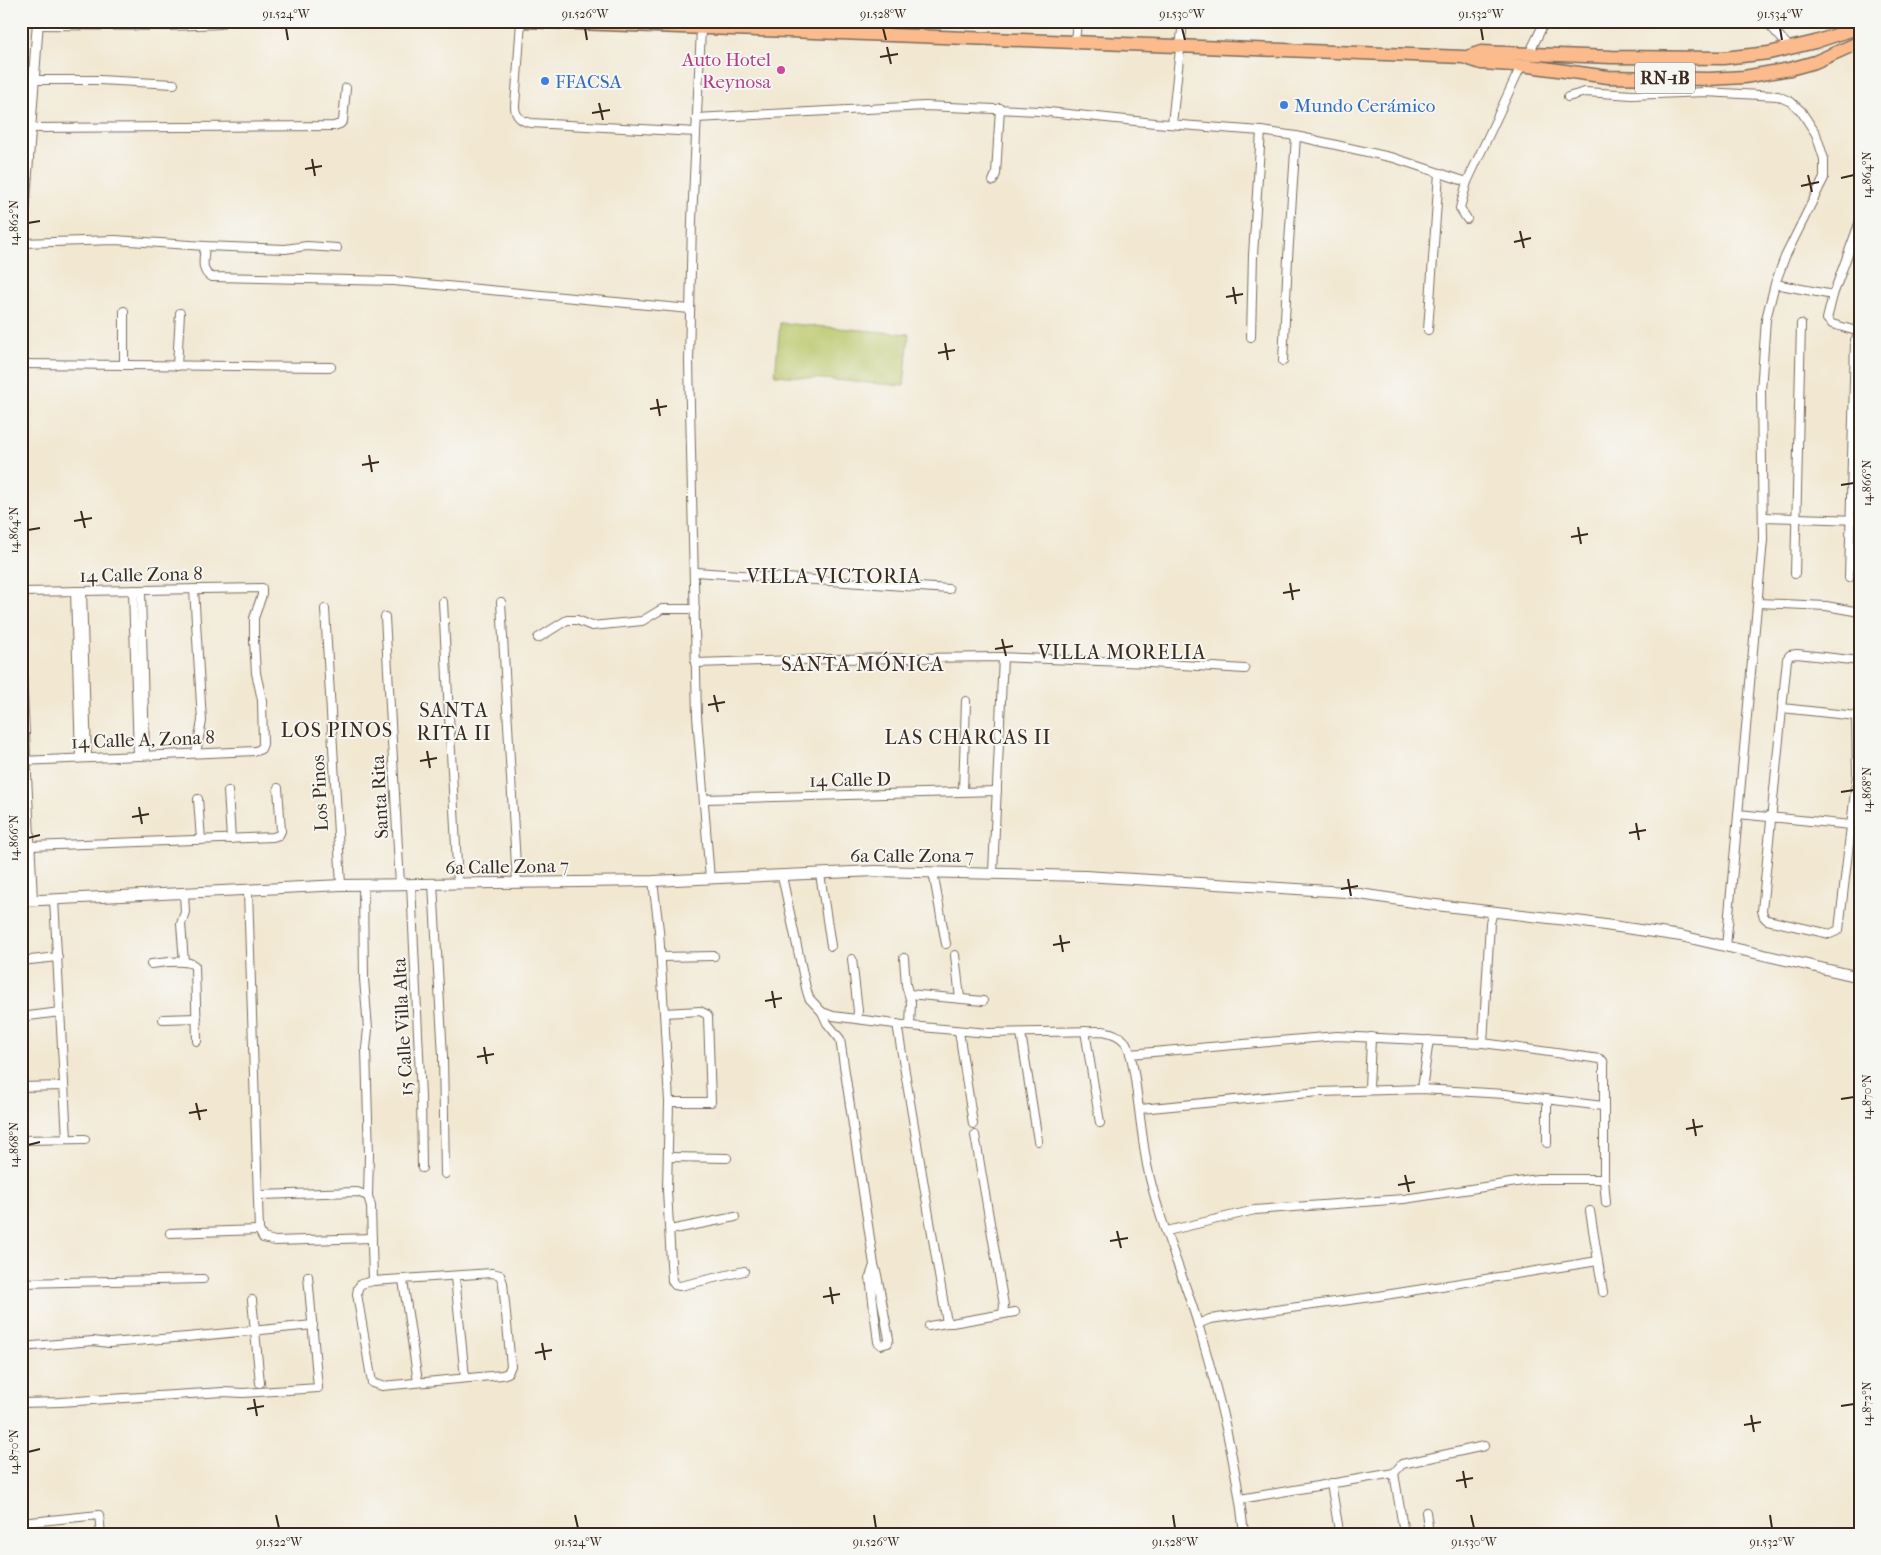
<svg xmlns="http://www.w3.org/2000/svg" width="1881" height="1555" font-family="'IM FELL French Canon',serif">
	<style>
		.pitch { fill: #b9c668; stroke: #7a7843 }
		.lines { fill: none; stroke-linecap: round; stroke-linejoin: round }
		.minor-casing { stroke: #7b6c5d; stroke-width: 10 }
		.tertiary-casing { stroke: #7b6c5d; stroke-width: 12 }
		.trunk-casing { stroke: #7b6c5d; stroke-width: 15 }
		.minor { stroke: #fff; stroke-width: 8 }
		.tertiary { stroke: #fff; stroke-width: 10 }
		.trunk { stroke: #fbbb8c; stroke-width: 12 }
		.ticks { fill: none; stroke: #3b2a1e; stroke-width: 2 }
		.hotel-dot { fill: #d1479c; stroke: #f6f6f2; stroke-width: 2 }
		.shop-dot { fill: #3f7fe0; stroke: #f6f6f2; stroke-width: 2 }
		.labels { text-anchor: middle; stroke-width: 4; stroke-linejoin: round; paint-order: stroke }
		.shield { fill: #f6f6f2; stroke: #73675e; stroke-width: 1 }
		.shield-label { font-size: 18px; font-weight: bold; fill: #3b2a1e }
		.hotel-label { font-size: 19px; fill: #b23c85; stroke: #f6f6f2; text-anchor: end }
		.shop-label { font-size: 19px; fill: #366cbe; stroke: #f6f6f2; text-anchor: start }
		.street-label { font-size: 19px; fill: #3b2a1e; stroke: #f6f6f2 }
		.neighbourhood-label { font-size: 20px; letter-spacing: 1px; fill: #3b2a1e; stroke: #f6f6f2 }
		.neatline { fill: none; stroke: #3b2a1e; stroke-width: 2 }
		.ticks-label { font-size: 12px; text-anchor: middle; fill: #3b2a1e }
	</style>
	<rect width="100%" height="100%" fill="#f6f6f2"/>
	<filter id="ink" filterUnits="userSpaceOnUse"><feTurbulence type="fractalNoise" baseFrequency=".02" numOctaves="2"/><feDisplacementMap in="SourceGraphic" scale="10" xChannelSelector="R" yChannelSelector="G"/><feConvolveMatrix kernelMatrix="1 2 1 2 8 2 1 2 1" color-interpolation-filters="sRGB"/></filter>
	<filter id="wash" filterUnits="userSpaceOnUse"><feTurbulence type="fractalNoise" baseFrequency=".0096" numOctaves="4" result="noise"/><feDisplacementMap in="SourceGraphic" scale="20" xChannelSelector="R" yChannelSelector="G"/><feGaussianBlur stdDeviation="1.12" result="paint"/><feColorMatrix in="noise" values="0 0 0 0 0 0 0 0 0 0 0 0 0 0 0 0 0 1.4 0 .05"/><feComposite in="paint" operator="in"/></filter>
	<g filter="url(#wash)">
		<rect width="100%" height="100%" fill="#f2e8d2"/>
		<!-- pitch -->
		<g class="pitch">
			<polygon points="780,323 909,334 904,386 775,375"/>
			<polygon points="21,831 24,831 28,895 21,895"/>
		</g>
	</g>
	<g filter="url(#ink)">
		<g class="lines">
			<defs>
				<g id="minor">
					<path d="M521 21 515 106C515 117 521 121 531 123L696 132"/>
					<polyline points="1766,21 1790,48"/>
					<polyline points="38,25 170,26 221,24"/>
					<polyline points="701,29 692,220 689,362 697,716 710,879"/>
					<polyline points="1075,42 1077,21"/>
					<polyline points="1529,54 1545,21"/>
					<polyline points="34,80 99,80 174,84"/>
					<polyline points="1568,97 1585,92 1632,95 1705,92 1778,96 1791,102 1801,111 1816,134 1824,159 1824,178 1785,257 1775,284 1766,319 1761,391 1763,540 1726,947"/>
					<polyline points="696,118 925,106 1039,111 1155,123 1261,131 1296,136 1394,158 1467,182"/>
					<polyline points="1172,124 1183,21"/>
					<polyline points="30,128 334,126 340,124 343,121 346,88"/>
					<polyline points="993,181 996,174 1000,108"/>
					<polyline points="1467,219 1460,208 1467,182 1521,66"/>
					<polyline points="1860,221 1833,295 1827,319 1832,324 1860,332"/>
					<polyline points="22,243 115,240 205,246 285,249 307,246 337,248"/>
					<path d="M205 246C204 257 200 273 212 277L394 281 690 309"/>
					<polyline points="1775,284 1833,295"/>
					<polyline points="124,311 124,365"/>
					<polyline points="1428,330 1439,173"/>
					<polyline points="1251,337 1253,255 1261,131"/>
					<polyline points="1283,361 1288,258 1296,136"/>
					<polyline points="21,364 331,367"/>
					<polyline points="177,366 180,313"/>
					<polyline points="1764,517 1860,520"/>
					<polyline points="695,572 949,589"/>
					<polyline points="1795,574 1801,324"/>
					<polyline points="1849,578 1855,340"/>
					<polyline points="194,589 202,721 196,753"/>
					<polyline points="133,590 138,756"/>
					<polyline points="141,590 145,755"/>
					<polyline points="75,591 80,758"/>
					<polyline points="82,591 87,758"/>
					<polyline points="21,592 262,588 262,595 254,618 254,641 256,673 262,700 263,744 261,749 256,751 21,761"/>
					<polyline points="443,602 458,884"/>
					<polyline points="501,602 517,883"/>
					<polyline points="1758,603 1826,606 1860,612"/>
					<polyline points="325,609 341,885"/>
					<polyline points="385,617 400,884"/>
					<polyline points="538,638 567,620 577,620 592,626 642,621 662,609 695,609"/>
					<polyline points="1860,661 1797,654 1790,655 1787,659 1762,911 1764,917 1767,920 1830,934 1839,930 1857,774 1856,716 1860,708"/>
					<polyline points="695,663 833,659 998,657 1150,663 1245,669"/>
					<polyline points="1782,708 1856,716"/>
					<polyline points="228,791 231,839"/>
					<polyline points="963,791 966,701"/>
					<polyline points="198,799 201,840"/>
					<polyline points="704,799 997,791"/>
					<polyline points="1738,814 1851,825"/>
					<polyline points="30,846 273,837 279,835 281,831 278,788"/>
					<polyline points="933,872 946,944"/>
					<polyline points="993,872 1003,657"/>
					<polyline points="820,874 831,946"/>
					<path d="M782 876 806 988 809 998 822 1012 833 1016 910 1026 988 1033 1103 1031C1111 1033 1120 1035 1126 1043 1132 1053 1133 1068 1135 1079 1139 1108 1142 1137 1147 1165 1158 1220 1182 1271 1198 1324 1218 1392 1237 1463 1244 1534"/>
					<polyline points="653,881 659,930 664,1013 669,1102 667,1190 672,1281 675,1285 680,1286 744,1271"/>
					<polyline points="411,884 421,1097 422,1168"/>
					<polyline points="433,884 443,1056 445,1174"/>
					<polyline points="363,885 364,979 368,1029 366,1049 369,1155 368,1196 371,1206 373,1281"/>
					<polyline points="248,891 259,1230 263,1238 275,1241 372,1238"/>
					<polyline points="54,899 67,1139"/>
					<polyline points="955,955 960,998"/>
					<polyline points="661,957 714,956"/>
					<polyline points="904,958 906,985 911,1002 910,1026"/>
					<polyline points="852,959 858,1011 857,1019"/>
					<polyline points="21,961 58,957"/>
					<polyline points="184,962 181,924 185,912 184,894"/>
					<path d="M151 964C162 963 187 958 195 966L197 1041"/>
					<polyline points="909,994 983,1001"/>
					<polyline points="822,1012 827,1023 840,1039 874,1265 877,1275 889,1339 888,1343 881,1345 878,1342 870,1277 874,1265"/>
					<polyline points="664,1013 700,1011 706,1014 708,1017 711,1102 669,1102"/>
					<polyline points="21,1017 60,1012"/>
					<polyline points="163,1019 197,1018"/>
					<polyline points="897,1024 947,1323"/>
					<polyline points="959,1031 973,1124"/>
					<polyline points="1085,1031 1100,1123"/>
					<polyline points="1021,1033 1038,1141"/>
					<polyline points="1483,1043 1490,923 1493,912"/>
					<polyline points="1130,1054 1337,1036 1483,1043 1600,1059 1603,1061 1604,1065 1604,1179 1606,1203"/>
					<polyline points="21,1087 64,1086"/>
					<polyline points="1369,1089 1371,1037"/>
					<polyline points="1422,1089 1429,1040"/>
					<polyline points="1547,1099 1547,1143"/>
					<polyline points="1140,1109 1319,1092 1422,1089 1504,1094 1603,1106"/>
					<polyline points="975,1135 1004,1305 1003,1314"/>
					<polyline points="21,1140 85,1139"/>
					<polyline points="668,1157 727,1158"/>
					<polyline points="259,1195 357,1192 368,1196"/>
					<polyline points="1590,1211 1603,1292"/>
					<polyline points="670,1230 735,1217"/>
					<polyline points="1167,1231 1255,1210 1404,1199 1537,1179 1604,1179"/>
					<polyline points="170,1233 259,1230"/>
					<polygon points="492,1273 500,1275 503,1283 511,1366 508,1373 502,1375 382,1386 372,1383 357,1294 358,1288 361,1284 373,1281"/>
					<polyline points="455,1277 465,1378"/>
					<polyline points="403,1280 418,1382"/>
					<polyline points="21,1283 203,1279"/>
					<polyline points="252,1300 260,1383"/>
					<polyline points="1198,1324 1210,1319 1379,1296 1598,1261"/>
					<polyline points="929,1326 947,1323 952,1323 1015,1312"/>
					<polyline points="21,1347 93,1341 109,1343 187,1337 313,1325"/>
					<polyline points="21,1403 60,1402 223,1392 243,1393 318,1388 308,1276"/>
					<polyline points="1394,1473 1403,1527"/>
					<polyline points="1331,1483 1338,1525"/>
					<polyline points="1240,1499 1394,1473 1402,1464 1484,1446"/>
					<polyline points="1426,1512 1429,1534"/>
					<polyline points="21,1523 99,1515 101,1534"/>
				</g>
				<g id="tertiary">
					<polyline points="21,255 38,21"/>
					<polyline points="21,672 32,900"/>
					<polyline points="21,901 341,885 653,881 875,871 1085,876 1346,892 1427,904 1584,922 1681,936 1860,977"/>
				</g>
				<g id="trunk">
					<polyline points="526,21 1463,57 1481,63 1529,66 1608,77 1709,79 1744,77 1790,69 1815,62 1860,42"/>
					<polyline points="1467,57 1481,52 1612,57 1723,58 1769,53 1815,42 1860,27"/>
				</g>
			</defs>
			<!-- minor casing -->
			<use href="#minor" class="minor-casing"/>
			<!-- tertiary casing -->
			<use href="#tertiary" class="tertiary-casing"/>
			<!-- trunk casing -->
			<use href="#trunk" class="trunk-casing"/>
			<!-- minor -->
			<use href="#minor" class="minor"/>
			<!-- tertiary -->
			<use href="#tertiary" class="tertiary"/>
			<!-- trunk -->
			<use href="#trunk" class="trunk"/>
		</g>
	</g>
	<!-- ticks -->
	<path class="ticks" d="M286 28 288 40M585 28 587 40M883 28 886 40M1182 28 1185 40M1481 28 1483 40M1780 28 1782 40M887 47 891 64M880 57 898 54M599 103 603 120M592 113 610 110M312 159 315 176M305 169 322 166M1808 175 1812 192M1841 178 1854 175M1801 186 1819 182M28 223 40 221M1520 231 1524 248M1514 242 1531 238M1233 287 1236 304M1226 297 1243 294M945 343 948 360M938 353 955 350M657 399 660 416M650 409 667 406M369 455 372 472M362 465 379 462M1841 485 1854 483M81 511 85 528M74 521 92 518M1578 527 1581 544M28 530 40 528M1571 537 1588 534M1290 583 1293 600M1283 593 1300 590M1002 639 1006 656M995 649 1013 646M714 695 718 712M708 705 725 702M427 751 430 768M420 761 437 758M1841 792 1854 790M139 807 142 824M132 817 149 814M1636 823 1639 840M1629 833 1646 830M28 838 40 835M1348 879 1351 896M1341 889 1358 886M1060 935 1063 952M1053 945 1070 942M772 991 775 1008M765 1001 782 998M484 1047 487 1064M477 1057 494 1054M1841 1099 1854 1097M196 1103 200 1120M189 1113 207 1110M1693 1119 1696 1136M1686 1129 1703 1126M28 1145 40 1142M1405 1175 1409 1192M1398 1185 1415 1182M1117 1231 1121 1248M1110 1241 1128 1238M830 1287 833 1304M823 1297 840 1294M542 1343 545 1360M535 1353 552 1350M254 1399 257 1416M1841 1406 1854 1404M247 1409 264 1406M1751 1415 1754 1432M1744 1425 1761 1422M28 1452 40 1449M1463 1471 1466 1488M1456 1481 1473 1478M276 1515 279 1528M575 1515 578 1528M874 1515 876 1528M1173 1515 1175 1528M1471 1515 1474 1528M1770 1515 1772 1528"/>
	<!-- markers -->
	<circle class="hotel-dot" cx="781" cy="70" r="5"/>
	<g class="shop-dot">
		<circle cx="545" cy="81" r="5"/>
		<circle cx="1284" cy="105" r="5"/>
	</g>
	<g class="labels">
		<!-- shield labels -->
		<rect class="shield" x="1635" y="62.5" width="60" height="31" rx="4"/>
		<g class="shield-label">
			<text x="1665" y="84">RN-1B</text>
		</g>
		<!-- hotel labels -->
		<g class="hotel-label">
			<text x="771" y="66">Auto Hotel<tspan x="771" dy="22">Reynosa</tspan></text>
		</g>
		<!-- shop labels -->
		<g class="shop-label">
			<text x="555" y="88">FFACSA</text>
			<text x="1294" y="112">Mundo Cerámico</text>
		</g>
		<!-- street labels -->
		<g class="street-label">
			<text transform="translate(141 574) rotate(-1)" y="7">14 Calle Zona 8</text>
			<text transform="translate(143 739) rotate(-2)" y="7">14 Calle A, Zona 8</text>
			<text transform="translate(850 779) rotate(-1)" y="7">14 Calle D</text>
			<text transform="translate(319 793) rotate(-93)" y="7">Los Pinos</text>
			<text transform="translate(379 797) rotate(-93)" y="7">Santa Rita</text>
			<text x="912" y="862">6a Calle Zona 7</text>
			<text transform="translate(507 866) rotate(-1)" y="7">6a Calle Zona 7</text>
			<text transform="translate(402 1027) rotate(-93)" y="7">15 Calle Villa Alta</text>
		</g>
		<!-- neighbourhood labels -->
		<g class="neighbourhood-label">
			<text x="834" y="583">VILLA VICTORIA</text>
			<text x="1122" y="659">VILLA MORELIA</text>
			<text x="863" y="671">SANTA MÓNICA</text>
			<text x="454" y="717">SANTA<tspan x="454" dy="23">RITA II</tspan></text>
			<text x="337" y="737">LOS PINOS</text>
			<text x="968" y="744">LAS CHARCAS II</text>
		</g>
	</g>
	<!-- margin -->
	<rect width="1881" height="1555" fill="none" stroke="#f6f6f2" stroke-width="55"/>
	<rect x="28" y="28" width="1826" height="1500" class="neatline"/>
	<g class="ticks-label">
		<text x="286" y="18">91.524°W</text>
		<text x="585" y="18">91.526°W</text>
		<text x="883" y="18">91.528°W</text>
		<text x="1182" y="18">91.530°W</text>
		<text x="1481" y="18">91.532°W</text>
		<text x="1780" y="18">91.534°W</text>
		<text transform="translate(1867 175) rotate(-90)" y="4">14.864°N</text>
		<text transform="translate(14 223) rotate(-90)" y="4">14.862°N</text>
		<text transform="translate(1867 483) rotate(-90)" y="4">14.866°N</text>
		<text transform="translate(14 530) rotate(-90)" y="4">14.864°N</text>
		<text transform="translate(1867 790) rotate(-90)" y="4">14.868°N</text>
		<text transform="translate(14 838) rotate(-90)" y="4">14.866°N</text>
		<text transform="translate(1867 1097) rotate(-90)" y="4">14.870°N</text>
		<text transform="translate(14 1145) rotate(-90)" y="4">14.868°N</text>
		<text transform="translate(1867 1404) rotate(-90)" y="4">14.872°N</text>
		<text transform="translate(14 1452) rotate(-90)" y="4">14.870°N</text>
		<text x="279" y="1546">91.522°W</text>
		<text x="578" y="1546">91.524°W</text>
		<text x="876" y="1546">91.526°W</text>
		<text x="1175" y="1546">91.528°W</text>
		<text x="1474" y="1546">91.530°W</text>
		<text x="1772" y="1546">91.532°W</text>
	</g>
</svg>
